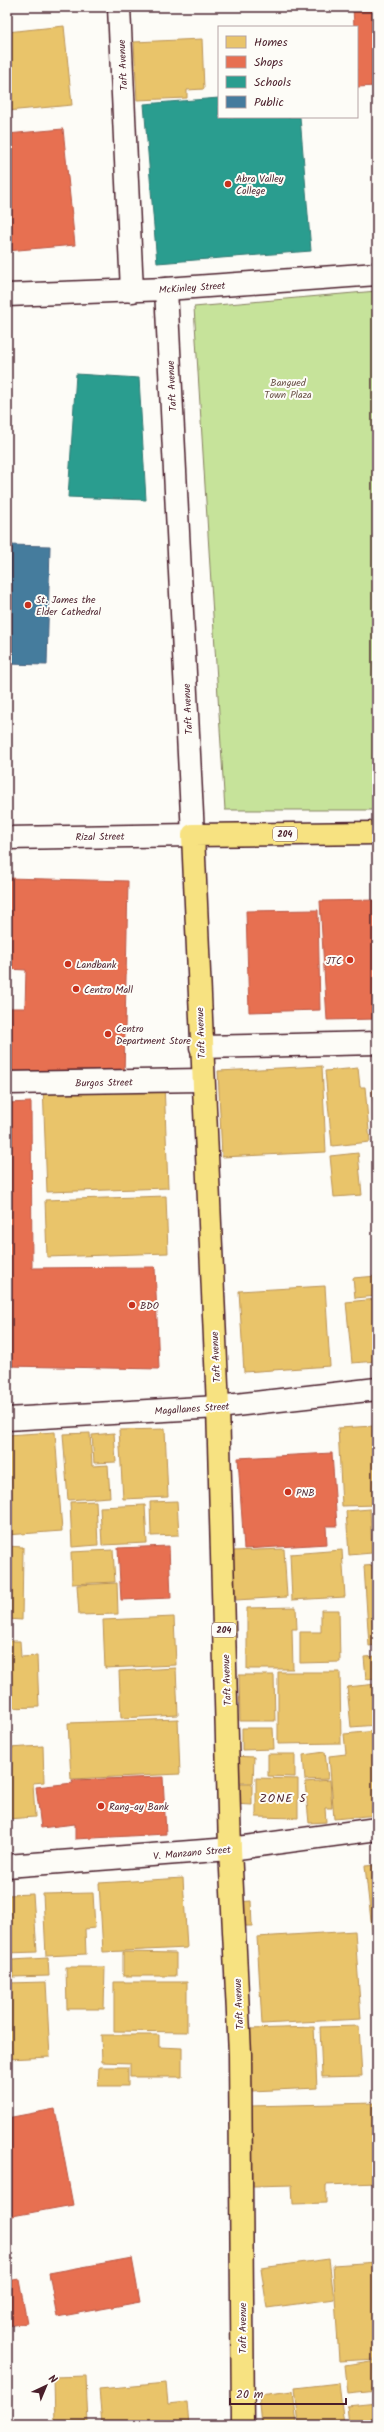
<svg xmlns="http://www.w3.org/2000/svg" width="384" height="2432" font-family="Kalam,sans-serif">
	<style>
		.green { fill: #c6e39a; stroke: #888162 }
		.homes { fill: #e9c46a; stroke: #b99257 }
		.shops { fill: #e76f51; stroke: #b85746 }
		.schools { fill: #2a9d8f; stroke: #347771 }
		.public { fill: #457b9d; stroke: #465f7b }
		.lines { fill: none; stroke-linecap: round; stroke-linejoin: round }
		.minor-casing { stroke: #4a1f2b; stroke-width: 25 }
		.major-casing { stroke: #4a1f2b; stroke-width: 25 }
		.minor { stroke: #fdfcf7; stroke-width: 22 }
		.major { stroke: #f7e281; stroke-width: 22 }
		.poi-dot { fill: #c8321e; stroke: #fdfcf7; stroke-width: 1.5 }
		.labels { text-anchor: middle; stroke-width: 4; stroke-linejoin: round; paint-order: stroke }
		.shield { fill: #fdfcf7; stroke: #806168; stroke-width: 1 }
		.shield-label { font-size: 9px; font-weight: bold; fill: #4a1f2b }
		.street-label { font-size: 10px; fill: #4a1f2b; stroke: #fdfcf7 }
		.poi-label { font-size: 10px; fill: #4a1f2b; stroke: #fdfcf7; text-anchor: start }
		.park-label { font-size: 10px; fill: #695047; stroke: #fdfcf7 }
		.quarter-label { font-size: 12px; letter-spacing: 1px; fill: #4a1f2b; stroke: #fdfcf7 }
	</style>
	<rect width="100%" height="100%" fill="#fdfcf7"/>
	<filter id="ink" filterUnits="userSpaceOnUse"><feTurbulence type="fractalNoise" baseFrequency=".025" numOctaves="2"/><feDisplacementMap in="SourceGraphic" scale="8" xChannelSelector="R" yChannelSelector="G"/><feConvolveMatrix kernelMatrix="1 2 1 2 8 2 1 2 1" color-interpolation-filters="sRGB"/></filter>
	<g filter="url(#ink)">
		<!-- green -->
		<polygon class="green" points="377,291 377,810 225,810 194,307"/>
		<!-- homes -->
		<g class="homes">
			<polygon points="64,26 72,105 7,111 7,32"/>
			<polygon points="202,39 204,89 187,90 187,98 137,100 134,42"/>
			<polygon points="322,1066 326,1152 222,1157 218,1071"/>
			<polygon points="358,1068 360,1087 365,1087 370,1142 332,1146 325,1071"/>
			<polygon points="164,1082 168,1188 47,1192 43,1086"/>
			<polygon points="372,1090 377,1090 377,1142"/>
			<polygon points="358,1153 362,1195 334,1197 330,1156"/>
			<polygon points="166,1196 168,1253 47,1257 45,1200"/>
			<polygon points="377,1276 377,1296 355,1298 353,1278"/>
			<polygon points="325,1286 330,1366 244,1372 239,1291"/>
			<polygon points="377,1299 377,1361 352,1363 346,1302"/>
			<polygon points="374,1426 377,1505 342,1506 338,1428"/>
			<polygon points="165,1429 168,1497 123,1499 119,1430"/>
			<polygon points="55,1432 62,1531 7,1535 7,1435"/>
			<polygon points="90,1433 92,1466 108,1465 110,1497 68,1500 63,1434"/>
			<polygon points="114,1433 116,1462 94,1463 92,1435"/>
			<polygon points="96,1501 98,1545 72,1547 70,1502"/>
			<polygon points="177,1501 179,1535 151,1536 150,1502"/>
			<polygon points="145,1505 147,1543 102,1545 100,1507"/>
			<polygon points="370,1509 372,1553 349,1555 346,1511"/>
			<polygon points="377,1511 377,1548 373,1512"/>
			<polygon points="7,1546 23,1547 22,1620 7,1619"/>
			<polygon points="284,1549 287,1597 236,1600 233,1551"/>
			<polygon points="113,1550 115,1582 72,1584 71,1552"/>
			<polygon points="342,1550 345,1597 292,1600 290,1554"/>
			<polygon points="377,1565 377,1645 369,1646 364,1566"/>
			<polygon points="117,1583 118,1614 79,1615 77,1585"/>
			<polygon points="296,1607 297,1629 292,1629 293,1669 247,1669 247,1608"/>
			<polygon points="321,1610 339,1610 340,1662 300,1663 300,1632 321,1632"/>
			<polygon points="174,1617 176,1665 105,1668 103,1620"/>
			<polygon points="7,1641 20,1641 21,1657 37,1656 39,1707 7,1708"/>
			<polygon points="377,1656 377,1678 366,1679 364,1657"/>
			<polygon points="176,1668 178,1715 121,1718 119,1671"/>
			<polygon points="278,1672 340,1672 341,1743 278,1744"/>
			<polygon points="239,1675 274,1675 275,1721 240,1721"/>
			<polygon points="377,1684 377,1725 351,1727 347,1687"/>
			<polygon points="178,1719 180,1774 71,1779 68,1723"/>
			<polygon points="242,1728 273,1728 274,1749 242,1750"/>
			<polygon points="377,1731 377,1815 334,1819 329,1756 346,1754 344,1734"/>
			<polygon points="7,1746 8,1748 43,1746 44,1782 33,1783 35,1817 7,1819"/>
			<polygon points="325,1752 328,1779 305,1780 303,1755"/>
			<polygon points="268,1754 295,1754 295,1777 268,1776"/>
			<polygon points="232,1756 254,1757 253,1783 233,1783"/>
			<polygon points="256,1778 298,1779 298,1818 256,1817"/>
			<polygon points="330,1780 332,1808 325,1808 326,1822 309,1823 305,1782"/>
			<polygon points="233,1784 252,1784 252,1805 233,1804"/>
			<polygon points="377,1865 377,1947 374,1948 365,1866"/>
			<polygon points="183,1878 187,1948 103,1952 99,1883"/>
			<polygon points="93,1893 95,1928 85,1929 86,1954 46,1956 43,1894"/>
			<polygon points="33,1894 37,1952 7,1953 7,1895"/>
			<polygon points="251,1901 252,1926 237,1926 236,1902"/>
			<polygon points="355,1931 361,2019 262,2024 257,1937"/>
			<polygon points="123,1952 176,1953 176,1976 123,1976"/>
			<polygon points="48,1958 49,1976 13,1977 12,1960"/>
			<polygon points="66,1967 105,1967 104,2009 67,2009"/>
			<polygon points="46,1982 50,2057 7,2059 7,1983"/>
			<polygon points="114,1982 187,1982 187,2032 114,2031"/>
			<polygon points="359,2026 362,2076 322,2077 320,2027"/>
			<polygon points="314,2027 317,2088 252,2091 249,2029"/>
			<polygon points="101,2035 159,2035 159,2047 182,2048 182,2077 130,2077 130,2063 102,2062"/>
			<polygon points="99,2067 128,2067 128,2086 98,2086"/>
			<polygon points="375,2103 377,2183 326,2185 326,2203 293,2204 292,2185 253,2186 251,2106"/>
			<polygon points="329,2259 334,2299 267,2308 261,2268"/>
			<polygon points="377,2262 377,2359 339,2361 333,2265"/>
			<polygon points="377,2360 377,2391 348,2394 345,2365"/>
			<polygon points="86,2376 88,2425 55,2425 54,2377"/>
			<polygon points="166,2383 168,2404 187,2402 189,2425 102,2425 99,2389"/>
			<polygon points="339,2383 344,2425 299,2425 295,2388"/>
			<polygon points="293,2391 297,2425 262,2425 259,2395"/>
			<polygon points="377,2403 377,2425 349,2425 347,2406"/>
		</g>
		<!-- shops -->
		<g class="shops">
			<polygon points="353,7 377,7 377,86 357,87 357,27 354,27"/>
			<polygon points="63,129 75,245 7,251 7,134"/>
			<polygon points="7,878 128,881 124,1078 7,1075 7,1008 25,1008 26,970 7,969"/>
			<polygon points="377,900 377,1019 327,1020 320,901"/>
			<polygon points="318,910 320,1010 249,1012 246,911"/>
			<polygon points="31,1102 32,1268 155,1267 159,1369 7,1366 7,1103"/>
			<polygon points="332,1453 337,1526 326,1526 327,1544 244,1549 238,1458"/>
			<polygon points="169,1546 171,1598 121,1600 118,1548"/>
			<polygon points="163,1777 166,1834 75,1839 75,1824 41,1828 36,1787 73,1783 72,1780"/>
			<polygon points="55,2109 73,2205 7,2217 7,2118"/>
			<polygon points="132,2258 140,2302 57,2317 49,2273"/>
			<polygon points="19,2279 27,2323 7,2326 7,2281"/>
		</g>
		<!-- schools -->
		<g class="schools">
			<polygon points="219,98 219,117 300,117 311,251 157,263 144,104"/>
			<polygon points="76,374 139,378 146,500 68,497"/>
		</g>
		<!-- public -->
		<polygon class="public" points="7,545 50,546 47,665 7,664"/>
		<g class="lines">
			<defs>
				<g id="minor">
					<polyline points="119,7 132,291"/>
					<polyline points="7,295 166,289 377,274"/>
					<polyline points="7,838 193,835 166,289"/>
					<polyline points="201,1047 377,1043"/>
					<polyline points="7,1083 202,1080"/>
					<polyline points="7,1419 218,1407 377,1389"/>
					<polyline points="7,1866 230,1849 377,1829"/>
				</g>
				<polyline id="major" points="243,2425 240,2054 230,1849 218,1407 193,835 377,833"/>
			</defs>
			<!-- minor casing -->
			<use href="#minor" class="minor-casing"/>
			<!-- major casing -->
			<use href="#major" class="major-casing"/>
			<!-- minor -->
			<use href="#minor" class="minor"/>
			<!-- major -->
			<use href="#major" class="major"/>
		</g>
	</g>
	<!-- markers -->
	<g class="poi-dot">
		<circle cx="228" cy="184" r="4"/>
		<circle cx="28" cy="605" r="4"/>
		<circle cx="350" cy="960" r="4"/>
		<circle cx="68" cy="964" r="4"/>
		<circle cx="76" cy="989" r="4"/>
		<circle cx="108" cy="1034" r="4"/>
		<circle cx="132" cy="1305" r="4"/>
		<circle cx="288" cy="1492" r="4"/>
		<circle cx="101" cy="1806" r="4"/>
	</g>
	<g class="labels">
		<!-- shield labels -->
		<g class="shield">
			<rect x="273" y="827" width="24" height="14" rx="3"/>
			<rect x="212" y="1623" width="24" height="14" rx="3"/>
		</g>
		<g class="shield-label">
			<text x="285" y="837">204</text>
			<text x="224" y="1633">204</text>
		</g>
		<!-- street labels -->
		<g class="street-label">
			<text transform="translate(122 65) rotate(-93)" y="4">Taft Avenue</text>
			<text transform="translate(192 287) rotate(-4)" y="4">McKinley Street</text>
			<text transform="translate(171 386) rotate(-93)" y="4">Taft Avenue</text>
			<text transform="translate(187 709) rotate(-93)" y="4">Taft Avenue</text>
			<text transform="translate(100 836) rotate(-1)" y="4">Rizal Street</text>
			<text transform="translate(200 1033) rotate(-92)" y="4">Taft Avenue</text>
			<text transform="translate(104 1082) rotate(-1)" y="4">Burgos Street</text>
			<text transform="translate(215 1357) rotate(-93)" y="4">Taft Avenue</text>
			<text transform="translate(192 1408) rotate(-4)" y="4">Magallanes Street</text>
			<text transform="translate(226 1680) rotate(-92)" y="4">Taft Avenue</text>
			<text transform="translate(192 1852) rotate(-5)" y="4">V. Manzano Street</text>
			<text transform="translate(238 2004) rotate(-93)" y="4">Taft Avenue</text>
			<text transform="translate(242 2328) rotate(-90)" y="4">Taft Avenue</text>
		</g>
		<!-- poi labels -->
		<g class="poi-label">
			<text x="236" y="182">Abra Valley<tspan x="236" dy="12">College</tspan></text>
			<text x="36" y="603">St. James the<tspan x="36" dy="12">Elder Cathedral</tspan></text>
			<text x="342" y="964" text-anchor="end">JTC</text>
			<text x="76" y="968">Landbank</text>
			<text x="84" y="993">Centro Mall</text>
			<text x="116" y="1032">Centro<tspan x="116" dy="12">Department Store</tspan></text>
			<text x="140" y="1309">BDO</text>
			<text x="296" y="1496">PNB</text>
			<text x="109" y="1810">Rang-ay Bank</text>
		</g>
		<!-- park labels -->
		<g class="park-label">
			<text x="288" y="386">Bangued<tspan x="288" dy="12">Town Plaza</tspan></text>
		</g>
		<!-- quarter labels -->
		<g class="quarter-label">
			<text x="283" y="1802">ZONE 5</text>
		</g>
	</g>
	<!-- margin -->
	<rect width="384" height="2432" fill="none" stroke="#fdfcf7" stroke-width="24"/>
	<rect x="12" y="12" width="360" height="2408" fill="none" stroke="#4a1f2b" stroke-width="1.5" filter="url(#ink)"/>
	<!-- legend -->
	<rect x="218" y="26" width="140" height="92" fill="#fdfcf7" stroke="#b5a4a5"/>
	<rect x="226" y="36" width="20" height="12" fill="#e9c46a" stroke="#b5a4a5"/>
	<text x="254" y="46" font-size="12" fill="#4a1f2b">Homes</text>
	<rect x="226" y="56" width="20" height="12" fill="#e76f51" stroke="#b5a4a5"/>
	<text x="254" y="66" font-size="12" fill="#4a1f2b">Shops</text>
	<rect x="226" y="76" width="20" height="12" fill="#2a9d8f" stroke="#b5a4a5"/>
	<text x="254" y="86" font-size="12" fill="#4a1f2b">Schools</text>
	<rect x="226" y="96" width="20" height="12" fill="#457b9d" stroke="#b5a4a5"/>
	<text x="254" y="106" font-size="12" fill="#4a1f2b">Public</text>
	<!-- north arrow -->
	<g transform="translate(46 2386) rotate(44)" stroke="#fdfcf7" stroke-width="3" paint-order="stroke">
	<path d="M0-3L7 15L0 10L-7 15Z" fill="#4a1f2b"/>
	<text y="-6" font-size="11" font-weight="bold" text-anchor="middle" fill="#4a1f2b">N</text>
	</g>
	<!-- scale -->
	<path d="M230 2398v6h116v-6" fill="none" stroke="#4a1f2b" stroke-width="2"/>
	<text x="236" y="2398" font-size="12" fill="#4a1f2b" stroke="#fdfcf7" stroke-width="3" paint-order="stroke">20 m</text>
</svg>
